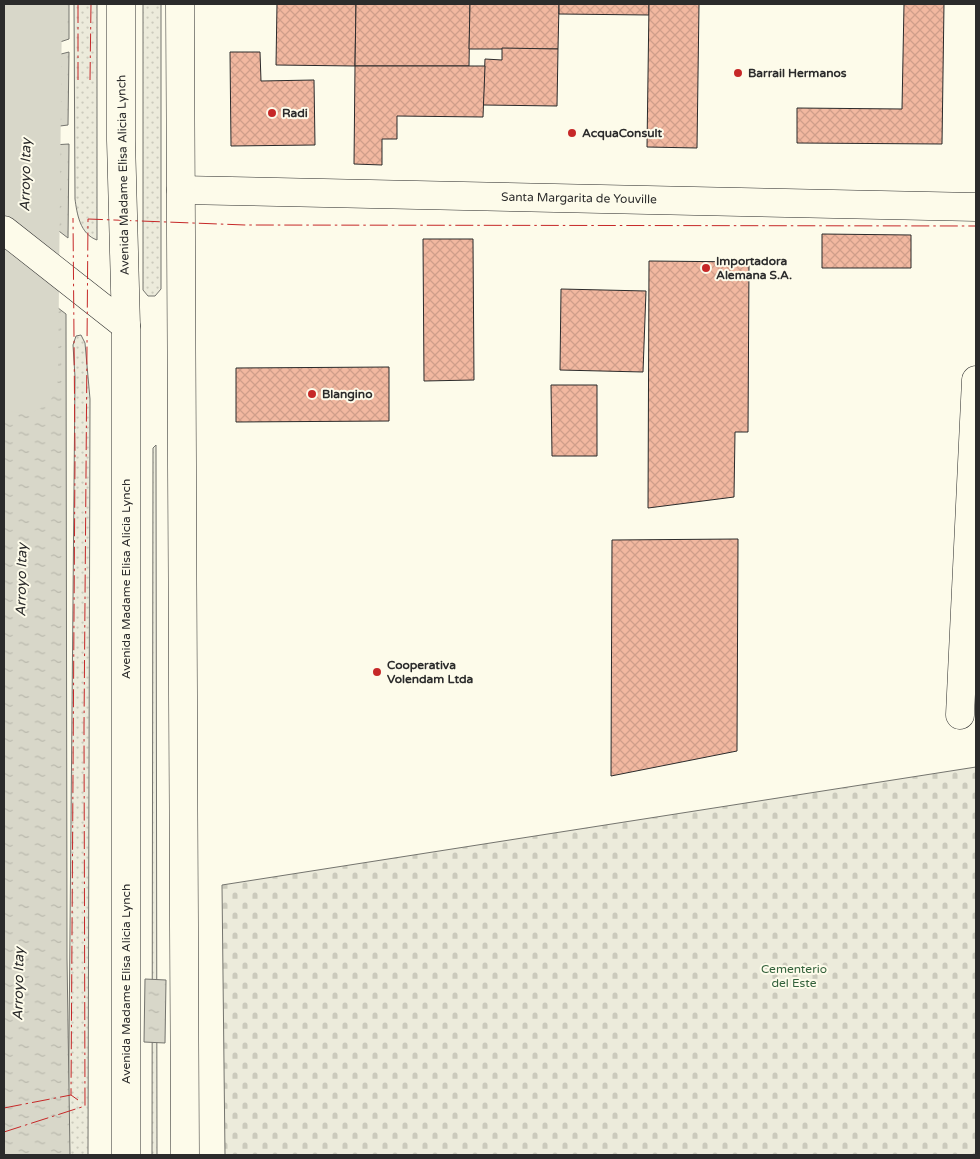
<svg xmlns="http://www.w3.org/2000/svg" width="980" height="1159" font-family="'Varela Round',sans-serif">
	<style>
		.grass { fill: url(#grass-dots); stroke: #74746e }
		.cemetery { fill: url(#cemetery-stones); stroke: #74746e }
		.water { fill: url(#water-ripples); stroke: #74746e }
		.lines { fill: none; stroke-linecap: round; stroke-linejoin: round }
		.river { stroke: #d8d7c9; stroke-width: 70 }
		.building { fill: url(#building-cross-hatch); stroke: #2b2b2b }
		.minor-casing { stroke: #2b2b2b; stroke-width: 29 }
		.tertiary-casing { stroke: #2b2b2b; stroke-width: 29 }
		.trunk-casing { stroke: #2b2b2b; stroke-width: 29 }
		.minor { stroke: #fdfbea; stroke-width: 28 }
		.tertiary { stroke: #fdfbea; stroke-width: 28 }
		.trunk { stroke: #fdfbea; stroke-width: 28 }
		.power { stroke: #c62828; stroke-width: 1; stroke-dasharray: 18 4 2.5 4; stroke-linecap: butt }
		.poi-dot { fill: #c62828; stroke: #fdfbea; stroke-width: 2 }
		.labels { text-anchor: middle; stroke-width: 4; stroke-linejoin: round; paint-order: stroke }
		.poi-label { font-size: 12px; font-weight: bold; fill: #2b2b2b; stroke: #fdfbea; text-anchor: start }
		.street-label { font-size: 12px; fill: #2b2b2b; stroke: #fdfbea }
		.park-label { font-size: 12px; fill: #34623c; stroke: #fdfbea }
		.water-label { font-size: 14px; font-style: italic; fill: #2b2b2b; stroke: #fdfbea }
	</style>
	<defs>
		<pattern id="grass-dots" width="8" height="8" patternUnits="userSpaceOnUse" patternTransform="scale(1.25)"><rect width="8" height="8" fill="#ecebdb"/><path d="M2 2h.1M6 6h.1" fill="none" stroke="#cbcabc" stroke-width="1.8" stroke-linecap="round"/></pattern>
		<pattern id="cemetery-stones" width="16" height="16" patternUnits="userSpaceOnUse" patternTransform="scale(1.25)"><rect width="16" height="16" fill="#ecebdb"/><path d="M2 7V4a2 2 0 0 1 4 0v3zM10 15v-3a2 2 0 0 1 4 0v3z" fill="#cbcabc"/></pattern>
		<pattern id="water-ripples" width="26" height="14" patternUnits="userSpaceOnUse" patternTransform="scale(1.25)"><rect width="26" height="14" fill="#d8d7c9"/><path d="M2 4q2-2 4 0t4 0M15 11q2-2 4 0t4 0" fill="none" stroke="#bab9ad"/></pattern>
		<pattern id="building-cross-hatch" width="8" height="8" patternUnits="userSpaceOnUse" patternTransform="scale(1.25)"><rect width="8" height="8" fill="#f2b8a0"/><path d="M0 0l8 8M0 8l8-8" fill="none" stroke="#d09e8a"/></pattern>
	</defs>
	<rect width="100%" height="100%" fill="#fdfbea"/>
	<!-- grass -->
	<g class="grass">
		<path d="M74 4H97V240C80 234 77 214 75 199Z"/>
		<polygon points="143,4 161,4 161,289 155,296 148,296 143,290"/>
		<polygon points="81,335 85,343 90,399 88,1155 68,1155 75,377 73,345 76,336"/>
		<polygon points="156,445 157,1155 152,1155 153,448"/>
	</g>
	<!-- cemetery -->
	<polygon class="cemetery" points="976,767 976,1155 225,1155 222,885"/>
	<!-- water -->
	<g class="water">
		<polygon points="4,4 69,4 69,39 57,43 57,55 69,52 68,125 52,127 52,145 69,144 68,238 4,189 4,146 52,145 51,126 4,129 4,70 55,55 56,44 4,59"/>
		<polygon points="4,267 66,314 67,958 70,1155 4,1155"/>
		<polygon points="145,979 166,980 165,1043 144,1042"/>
	</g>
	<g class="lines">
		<!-- river -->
		<polyline class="river" points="23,378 27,4"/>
	</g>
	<!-- building -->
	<g class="building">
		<polygon points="277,4 356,4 355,66 276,65"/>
		<polygon points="356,4 470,4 469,66 355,66"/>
		<polygon points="470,4 559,4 558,49 469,49"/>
		<polygon points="559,4 649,4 649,15 559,14"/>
		<polygon points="649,4 699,4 697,148 647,147"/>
		<polygon points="904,4 944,4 942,144 797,143 797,108 902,109"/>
		<polygon points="502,48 558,49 557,106 483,105 485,59 502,60"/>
		<polygon points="230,52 260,52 261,81 314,80 315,145 231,146"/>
		<polygon points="355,66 485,66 483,117 397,116 397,139 382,139 382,165 354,164"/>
		<polygon points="822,234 911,235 911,268 822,268"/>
		<polygon points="423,239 473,239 474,380 424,381"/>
		<polygon points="649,261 749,262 748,432 735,432 734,497 648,508"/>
		<polygon points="561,289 646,291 643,372 560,370"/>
		<polygon points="389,367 389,421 236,422 236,368"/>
		<polygon points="551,385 597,385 597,456 552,456"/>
		<polygon points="738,539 737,751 611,776 612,540"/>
	</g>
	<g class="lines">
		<defs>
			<polyline id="minor" points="960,715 976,380"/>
			<polyline id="tertiary" points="181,190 976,207"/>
			<g id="trunk">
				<polyline points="121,4 121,140 126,326 126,1155"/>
				<polyline points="180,4 185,1155"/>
				<polyline points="4,230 126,326"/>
			</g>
		</defs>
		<!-- minor casing -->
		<use href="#minor" class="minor-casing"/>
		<!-- tertiary casing -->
		<use href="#tertiary" class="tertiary-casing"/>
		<!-- trunk casing -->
		<use href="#trunk" class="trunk-casing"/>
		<!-- minor -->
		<use href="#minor" class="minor"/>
		<!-- tertiary -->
		<use href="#tertiary" class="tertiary"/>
		<!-- trunk -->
		<use href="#trunk" class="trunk"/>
		<!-- power -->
		<g class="power">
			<polyline points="78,80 78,4"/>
			<polyline points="90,80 91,4"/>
			<polyline points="71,1095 78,1100"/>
			<polyline points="4,1108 71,1095 75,456 73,218"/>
			<polyline points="4,1132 85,1106 84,727 88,219 245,225 976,226"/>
		</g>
	</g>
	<!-- markers -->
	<g class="poi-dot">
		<circle cx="738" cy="73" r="5"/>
		<circle cx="272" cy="113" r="5"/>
		<circle cx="572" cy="133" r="5"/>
		<circle cx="706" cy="268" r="5"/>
		<circle cx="312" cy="394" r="5"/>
		<circle cx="377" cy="672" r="5"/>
	</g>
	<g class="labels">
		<!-- poi labels -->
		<g class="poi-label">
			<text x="748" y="77">Barrail Hermanos</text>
			<text x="282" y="117">Radi</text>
			<text x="582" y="137">AcquaConsult</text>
			<text x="716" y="265">Importadora<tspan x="716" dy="14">Alemana S.A.</tspan></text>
			<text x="322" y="398">Blangino</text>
			<text x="387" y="669">Cooperativa<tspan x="387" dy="14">Volendam Ltda</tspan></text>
		</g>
		<!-- street labels -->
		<g class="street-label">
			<text transform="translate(123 175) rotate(-91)" y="4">Avenida Madame Elisa Alicia Lynch</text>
			<text transform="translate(579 198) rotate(1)" y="4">Santa Margarita de Youville</text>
			<text transform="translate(126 579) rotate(-90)" y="4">Avenida Madame Elisa Alicia Lynch</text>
			<text transform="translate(126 984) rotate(-90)" y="4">Avenida Madame Elisa Alicia Lynch</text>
		</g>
		<!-- park labels -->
		<g class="park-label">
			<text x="794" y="973">Cementerio<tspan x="794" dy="14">del Este</tspan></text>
		</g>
		<!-- water labels -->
		<g class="water-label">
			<text transform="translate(25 175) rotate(-89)" y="5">Arroyo Itay</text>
			<text transform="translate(21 580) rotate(-89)" y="5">Arroyo Itay</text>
			<text transform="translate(18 984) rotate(-89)" y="5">Arroyo Itay</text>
		</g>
	</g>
	<!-- border -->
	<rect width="980" height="1159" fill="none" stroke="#2b2b2b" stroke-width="10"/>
</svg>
